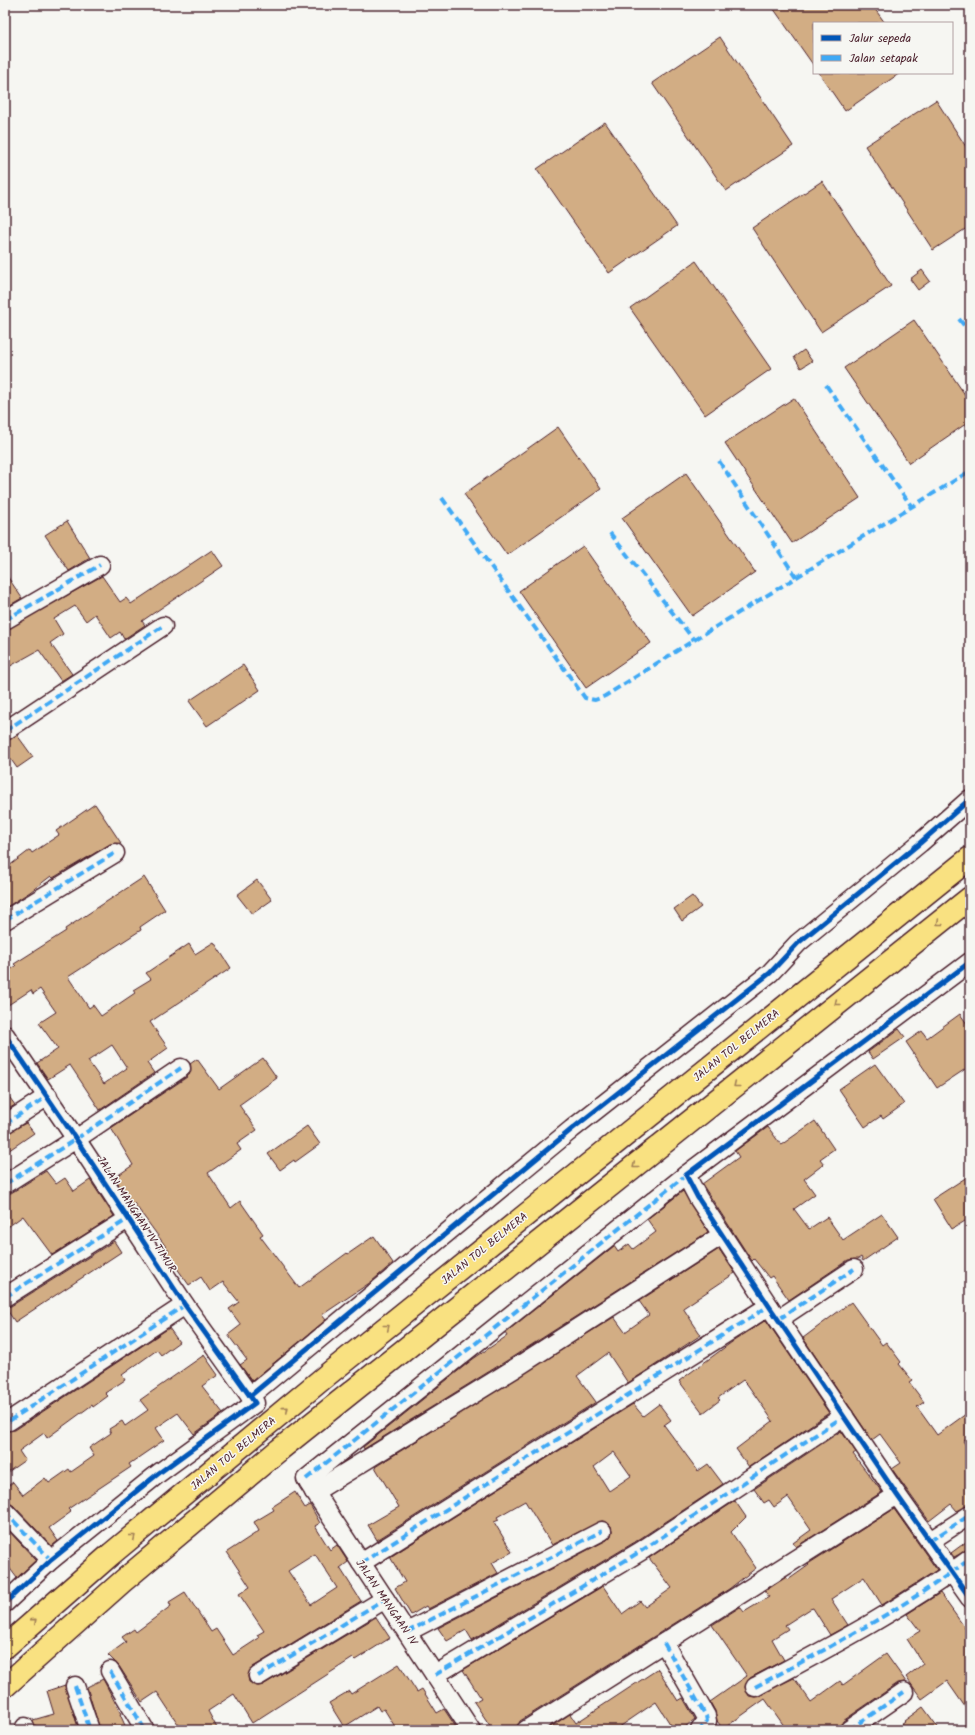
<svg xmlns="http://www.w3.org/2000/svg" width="975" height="1735" font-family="Kalam,sans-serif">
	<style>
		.building { fill: #d2ad84; stroke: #4a1f2b; fill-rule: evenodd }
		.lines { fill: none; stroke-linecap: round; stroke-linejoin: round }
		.street-casing { stroke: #4a1f2b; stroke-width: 21 }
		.highway-casing { stroke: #4a1f2b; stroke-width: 25 }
		.street { stroke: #f6f6f2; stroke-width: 18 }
		.highway { stroke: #f9e181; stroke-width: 22 }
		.quiet { stroke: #3fa9f5; stroke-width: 4; stroke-dasharray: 8 4; stroke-linecap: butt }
		.cycleway-casing { stroke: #f6f6f2; stroke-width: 8 }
		.cycleway { stroke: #0057b8; stroke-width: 5 }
		.oneway { stroke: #a28056 }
		.labels { text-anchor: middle; stroke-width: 3; stroke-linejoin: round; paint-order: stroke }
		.street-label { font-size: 11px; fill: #4a1f2b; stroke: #f6f6f2 }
	</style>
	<rect width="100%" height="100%" fill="#f6f6f2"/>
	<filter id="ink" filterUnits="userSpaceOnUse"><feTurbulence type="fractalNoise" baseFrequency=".025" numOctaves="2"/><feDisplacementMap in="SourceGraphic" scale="8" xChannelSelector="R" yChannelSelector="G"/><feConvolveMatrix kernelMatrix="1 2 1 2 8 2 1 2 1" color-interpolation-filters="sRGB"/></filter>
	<g filter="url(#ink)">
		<!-- building -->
		<g class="building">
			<polygon points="771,5 872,5 885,23 814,23 814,66"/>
			<polygon points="720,37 793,146 726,191 652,83"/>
			<polygon points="819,73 900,73 845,111"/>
			<polygon points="936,100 970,153 970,226 933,250 865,146"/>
			<polygon points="605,122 677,226 609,273 537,169"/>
			<polygon points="822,181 891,286 821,332 752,228"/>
			<polygon points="696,261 771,369 705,415 630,308"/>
			<polygon points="922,270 930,281 918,290 910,279"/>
			<polygon points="914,320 970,402 970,421 909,463 844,368"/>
			<polygon points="804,350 812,361 801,368 794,357"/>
			<polygon points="794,398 860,498 792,543 725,443"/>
			<polygon points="558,427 601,489 507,555 464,494"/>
			<polygon points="686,473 755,572 692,616 622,518"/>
			<polygon points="67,521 90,558 69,571 45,535"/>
			<polygon points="583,546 651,643 586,688 519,591"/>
			<polygon points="212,550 223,566 142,621 145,625 124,639 120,632 111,638 95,614 86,621 75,606 54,619 63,634 50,643 72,674 61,681 39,650 5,669 5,630 102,576 120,602 126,598 131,604"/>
			<polygon points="5,573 22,598 5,608"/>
			<polygon points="243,665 260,690 207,726 189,701"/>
			<polygon points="17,735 33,757 17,768 5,751 5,741"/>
			<polygon points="95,804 121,843 110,844 53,878 51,876 30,892 5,908 5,869 30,850 32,853 59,835 56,831"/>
			<path d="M144 877 165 910 140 927 141 930 68 977 89 1008 93 1005 101 1016 135 993 133 990 151 979 146 973 189 944 195 954 214 942 231 968 150 1022 168 1048 147 1063 154 1073 100 1110 70 1065 48 1079 37 1063 58 1049 39 1023 56 1012 40 989 33 994 31 990 5 1007V973L16 966 14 964 66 931 65 929ZM112 1045 127 1068 104 1084 88 1061Z"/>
			<polygon points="257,880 272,900 252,914 237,895"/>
			<polygon points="692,896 701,907 682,921 674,909"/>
			<polygon points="960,1014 970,1028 970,1066 937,1088 906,1042 922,1031 927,1038"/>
			<polygon points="899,1029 905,1037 873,1059 868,1052"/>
			<polygon points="263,1058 277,1078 239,1105 257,1130 237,1144 241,1150 208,1173 231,1208 240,1201 263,1234 260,1236 299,1288 347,1253 348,1254 374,1236 393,1263 371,1282 322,1315 326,1320 252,1381 240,1365 247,1360 228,1335 241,1325 229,1309 239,1302 223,1282 210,1291 201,1277 189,1285 166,1253 169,1251 134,1203 132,1205 114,1178 133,1165 111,1128 187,1077 191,1072 190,1064 197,1059 219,1089"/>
			<polygon points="875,1064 904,1104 883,1119 881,1116 865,1127 839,1089"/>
			<polygon points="5,1091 15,1105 5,1111"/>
			<polygon points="815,1121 834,1149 820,1159 824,1164 804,1179 815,1194 794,1209 809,1229 827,1217 843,1240 882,1214 898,1237 863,1261 861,1257 858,1259 848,1260 789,1300 772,1276 769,1278 754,1259 752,1261 702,1184 739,1157 735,1151 768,1127 781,1145"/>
			<polygon points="26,1123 34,1133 5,1153 5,1134"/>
			<polygon points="307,1126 320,1144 295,1162 294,1160 280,1170 268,1154"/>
			<polygon points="46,1171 56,1184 65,1178 74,1191 90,1180 114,1216 52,1255 23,1216 5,1229 5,1194 11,1193"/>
			<polygon points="970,1175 970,1218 952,1229 933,1199"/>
			<polygon points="683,1191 708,1232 511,1358 364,1449 363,1447 473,1359 507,1336 505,1333 614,1246 618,1252 629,1244 633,1249 656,1232 647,1219"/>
			<polygon points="114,1241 121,1252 15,1322 5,1307 11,1306"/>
			<polygon points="719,1249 735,1273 683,1308 701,1335 628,1383 608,1353 577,1376 596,1402 377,1540 368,1525 399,1507 375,1467 614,1317 625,1332 649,1315 639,1301"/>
			<polygon points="851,1302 882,1345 886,1342 901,1362 899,1364 912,1380 909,1382 924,1402 917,1407 937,1435 970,1411 970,1435 963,1441 970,1451 970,1505 957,1511 951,1504 929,1521 892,1469 901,1463 880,1434 872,1440 803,1338"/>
			<polygon points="766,1320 829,1413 749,1467 736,1449 773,1421 747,1384 743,1380 718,1398 720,1400 703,1413 679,1381 732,1342"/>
			<polygon points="169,1328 179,1342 161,1355 157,1350 122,1375 125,1380 105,1393 108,1396 93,1407 92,1405 47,1438 44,1433 19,1451 25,1460 5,1474 5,1431 15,1430"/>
			<polygon points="204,1355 218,1375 202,1386 223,1413 194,1434 178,1413 156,1428 164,1440 129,1464 131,1467 68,1509 71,1512 49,1528 58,1541 52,1546 13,1505 5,1502 5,1488 13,1482 23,1495 45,1478 49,1483 69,1469 71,1472 94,1456 89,1448 111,1433 109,1429 122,1421 125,1426 148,1410 140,1400"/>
			<path d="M633 1404 643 1416 659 1404 671 1420 664 1425 698 1471 708 1464 723 1484 635 1542 472 1640 466 1630 447 1641 438 1628 607 1540 611 1536 612 1531 611 1526 607 1522 602 1521 552 1545 525 1501 497 1517 499 1520 494 1522 512 1552 492 1563 498 1573 428 1609 426 1606 411 1615 395 1588 405 1582 390 1557ZM614 1452 631 1476 609 1491 594 1467Z"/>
			<polygon points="841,1431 856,1452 853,1454 882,1492 796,1547 793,1543 811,1530 788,1497 774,1507 769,1500 764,1503 754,1489"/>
			<path d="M295 1492 305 1508 310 1505 320 1523 315 1526 330 1550 337 1545 348 1562 340 1568 361 1601 253 1667 248 1676 249 1682 258 1686 263 1685 376 1617 390 1638 355 1660 353 1658 252 1723 234 1694 208 1711 218 1730H182L157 1692 142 1702 119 1666 108 1655 126 1642 122 1637 134 1629 136 1632 171 1606 169 1602 185 1592 211 1632 216 1629 233 1655 259 1638 257 1635 264 1631 239 1594 250 1587 227 1552 259 1531 254 1522 274 1510 272 1507ZM315 1554 337 1588 311 1605 288 1571Z"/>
			<polygon points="735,1501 746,1517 731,1532 756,1568 729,1589 520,1721 516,1730 493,1730 474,1702 481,1698 463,1670 603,1586 622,1614 640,1601 645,1607 672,1588 649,1558"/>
			<polygon points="894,1509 937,1570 882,1605 864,1577 831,1599 848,1625 830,1635 813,1608 810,1609 785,1625 788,1629 772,1639 784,1660 750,1678 745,1687 749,1696 755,1697 794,1678 811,1702 840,1681 843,1685 886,1654 906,1682 898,1683 843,1721 839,1730 787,1730 765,1699 723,1729 717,1721 715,1711 710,1702 747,1676 712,1625 740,1607 744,1612 769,1597 765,1591 786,1577 788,1580 809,1565 808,1564"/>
			<polygon points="5,1527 36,1560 17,1578 5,1562"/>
			<polygon points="970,1539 970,1549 954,1557 951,1553"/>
			<polygon points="940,1593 970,1635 970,1714 947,1681 922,1699 906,1677 923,1664 907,1639 920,1631 907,1614"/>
			<polygon points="399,1664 417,1692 422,1689 437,1713 444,1709 458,1730 397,1730 384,1709 380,1711 377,1706 344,1727 329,1703 349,1691 351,1694"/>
			<polygon points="658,1669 678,1701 683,1698 695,1719 681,1730 674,1730 656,1702 615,1730 546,1730 570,1714 576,1723"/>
			<polygon points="103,1679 121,1714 120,1714 127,1730 100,1730 87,1687"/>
			<polygon points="65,1685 79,1730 36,1730 33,1720 54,1714 47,1691"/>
			<polygon points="923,1707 940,1730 894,1730 905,1722 904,1721"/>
		</g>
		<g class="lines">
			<defs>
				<g id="street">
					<polyline points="5,620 100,565"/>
					<polyline points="5,731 163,626"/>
					<polyline points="5,920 115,853"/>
					<polyline points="970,962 686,1175 698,1198 769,1306 897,1495 970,1598"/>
					<polyline points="5,1035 76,1139 185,1305 255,1403 159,1473 51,1560 5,1603"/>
					<polyline points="5,1124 48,1096"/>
					<polyline points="5,1184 76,1139 181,1068"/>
					<polyline points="5,1297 128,1219"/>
					<polyline points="779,1319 854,1269"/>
					<polyline points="250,1396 572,1129 770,973 798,943 920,843 970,799"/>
					<polyline points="9,1421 185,1305"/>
					<polyline points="306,1479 686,1175"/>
					<polyline points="308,1482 471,1730"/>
					<polyline points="314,1492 517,1367 722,1235"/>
					<polyline points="5,1512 51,1560"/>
					<polyline points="930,1541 970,1515"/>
					<polyline points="361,1563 769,1306"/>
					<polyline points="407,1632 602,1531"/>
					<polyline points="664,1643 706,1716 707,1721 700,1730"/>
					<polyline points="110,1671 145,1730"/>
					<polyline points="435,1675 641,1551 844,1416"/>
					<polyline points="258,1676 385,1599"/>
					<polyline points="75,1686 90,1730"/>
					<path d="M755 1687C828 1648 903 1609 970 1559"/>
					<polyline points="25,1727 26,1730"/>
					<polyline points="526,1730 897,1495"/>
					<polyline points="849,1730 904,1692"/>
				</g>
				<g id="highway">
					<polyline points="5,1647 110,1555 327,1375 970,858"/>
					<polyline points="5,1686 123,1581 279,1450 970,898"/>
				</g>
			</defs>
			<!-- street casing -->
			<use href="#street" class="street-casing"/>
			<!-- highway casing -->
			<use href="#highway" class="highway-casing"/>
			<!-- street -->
			<use href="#street" class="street"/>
			<!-- highway -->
			<use href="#highway" class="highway"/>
			<!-- quiet -->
			<g class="quiet">
				<polyline points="959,319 970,333"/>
				<polyline points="826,385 912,507"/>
				<polyline points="719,461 796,577"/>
				<polyline points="442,498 585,698 595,700 605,696 694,640 970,471"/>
				<polyline points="610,533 694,640"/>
				<polyline points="5,620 100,565"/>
				<polyline points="5,731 163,626"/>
				<polyline points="5,920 115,853"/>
				<polyline points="5,1124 48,1096"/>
				<polyline points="5,1184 76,1139 181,1068"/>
				<polyline points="5,1297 128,1219"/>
				<polyline points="779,1319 854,1269"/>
				<polyline points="9,1421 185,1305"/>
				<polyline points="306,1479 686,1175"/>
				<polyline points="5,1512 51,1560"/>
				<polyline points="930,1541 970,1515"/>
				<polyline points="361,1563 769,1306"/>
				<polyline points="407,1632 602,1531"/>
				<polyline points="664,1643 706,1716 707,1721 700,1730"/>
				<polyline points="110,1671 145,1730"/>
				<polyline points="435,1675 641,1551 844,1416"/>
				<polyline points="258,1676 385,1599"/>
				<polyline points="75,1686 90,1730"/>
				<path d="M755 1687C828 1648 903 1609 970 1559"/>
				<polyline points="25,1727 26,1730"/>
				<polyline points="849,1730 904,1692"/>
			</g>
			<defs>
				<g id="cycleway">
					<polyline points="970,962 686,1175 698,1198 769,1306 897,1495 970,1598"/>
					<polyline points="5,1035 76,1139 185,1305 255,1403 159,1473 51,1560 5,1603"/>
					<polyline points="250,1396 572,1129 770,973 798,943 920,843 970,799"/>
				</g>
			</defs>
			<!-- cycleway casing -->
			<use href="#cycleway" class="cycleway-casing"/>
			<!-- cycleway -->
			<use href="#cycleway" class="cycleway"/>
		</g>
		<!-- one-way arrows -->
		<defs><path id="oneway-chevron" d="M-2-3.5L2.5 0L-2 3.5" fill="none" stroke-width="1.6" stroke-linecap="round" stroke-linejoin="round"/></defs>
		<g class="oneway">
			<use href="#oneway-chevron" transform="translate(939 923) rotate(142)"/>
			<use href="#oneway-chevron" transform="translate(837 1003) rotate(141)"/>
			<use href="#oneway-chevron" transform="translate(736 1085) rotate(141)"/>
			<use href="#oneway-chevron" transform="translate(635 1166) rotate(141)"/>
			<use href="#oneway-chevron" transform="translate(387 1327) rotate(-39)"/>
			<use href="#oneway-chevron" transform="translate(286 1409) rotate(-40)"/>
			<use href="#oneway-chevron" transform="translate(133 1537) rotate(-39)"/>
			<use href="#oneway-chevron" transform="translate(34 1621) rotate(-41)"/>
		</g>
	</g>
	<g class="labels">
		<!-- street labels -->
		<g class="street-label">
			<text transform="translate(736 1045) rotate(-39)" y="4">JALAN TOL BELMERA</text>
			<text transform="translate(137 1214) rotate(57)" y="4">JALAN MANGAAN IV TIMUR</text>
			<text transform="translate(484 1248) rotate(-39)" y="4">JALAN TOL BELMERA</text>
			<text transform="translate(233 1453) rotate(-40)" y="4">JALAN TOL BELMERA</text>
			<text transform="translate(387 1602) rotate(56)" y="4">JALAN MANGAAN IV</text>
		</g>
	</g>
	<!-- margin -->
	<rect width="975" height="1735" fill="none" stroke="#f6f6f2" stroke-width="20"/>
	<rect x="10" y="10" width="955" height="1715" fill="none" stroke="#4a1f2b" stroke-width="1.5" filter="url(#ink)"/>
	<!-- legend -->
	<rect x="813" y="22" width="140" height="52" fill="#f6f6f2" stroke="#b1a0a2"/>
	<rect x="821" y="35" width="20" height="6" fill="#0057b8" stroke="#b1a0a2"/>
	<text x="849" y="42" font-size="12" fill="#4a1f2b">Jalur sepeda</text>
	<rect x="821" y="55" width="20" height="6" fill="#3fa9f5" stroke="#b1a0a2"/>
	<text x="849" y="62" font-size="12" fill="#4a1f2b">Jalan setapak</text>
</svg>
